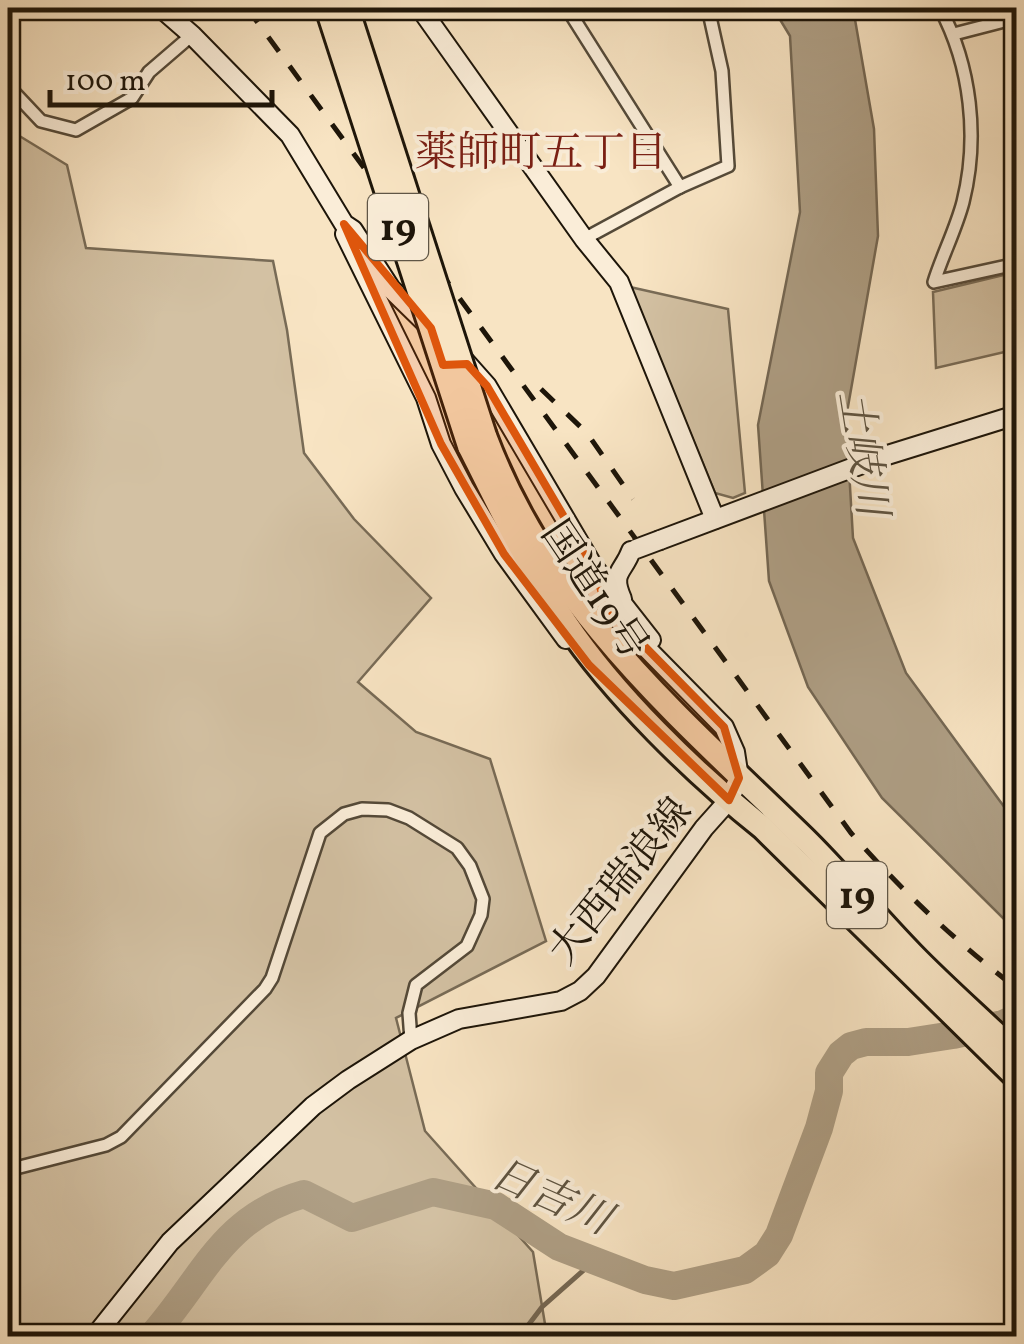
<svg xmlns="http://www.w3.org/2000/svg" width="1024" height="1344" font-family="Vollkorn,'Noto Serif JP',serif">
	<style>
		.green { fill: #d3c1a3; stroke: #786b56; stroke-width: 2.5 }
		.water { fill: #ae9e84; stroke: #746753; stroke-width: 2.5 }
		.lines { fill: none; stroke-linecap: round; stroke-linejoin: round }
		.stream { stroke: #746753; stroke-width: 5 }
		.river { stroke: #ae9e84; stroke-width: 28 }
		.street-casing { stroke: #544938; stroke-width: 16 }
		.secondary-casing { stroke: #1d1509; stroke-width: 22 }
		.highway-casing { stroke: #1d1509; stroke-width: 28 }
		.street { stroke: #faedd8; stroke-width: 11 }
		.secondary { stroke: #faedd8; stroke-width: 18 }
		.highway { stroke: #f8e4c3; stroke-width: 22 }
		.rail { stroke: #1d1509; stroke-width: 5; stroke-dasharray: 18 18; stroke-linecap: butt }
		.secondary-bridge-casing { stroke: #1d1509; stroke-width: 22; stroke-linecap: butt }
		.highway-bridge-casing { stroke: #1d1509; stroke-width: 28; stroke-linecap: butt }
		.secondary-bridge { stroke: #faedd8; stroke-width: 18 }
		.highway-bridge { stroke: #f8e4c3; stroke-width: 22 }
		.marked { fill: #de560c; fill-opacity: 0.2; stroke: #de560c; stroke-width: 8; stroke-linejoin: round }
		.labels { text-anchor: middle; stroke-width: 8; stroke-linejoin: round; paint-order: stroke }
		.shield { fill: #faedd8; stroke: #5f5647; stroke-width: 2.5 }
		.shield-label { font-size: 38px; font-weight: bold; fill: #1d1509 }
		.street-label { font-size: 40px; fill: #1d1509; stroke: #faedd8 }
		.neighbourhood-label { font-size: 42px; fill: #7a1f14; stroke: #faedd8 }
		.water-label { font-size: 42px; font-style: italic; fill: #5e5340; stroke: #faedd8 }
	</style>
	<rect width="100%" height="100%" fill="#f8e4c3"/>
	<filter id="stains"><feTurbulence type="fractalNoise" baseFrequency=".002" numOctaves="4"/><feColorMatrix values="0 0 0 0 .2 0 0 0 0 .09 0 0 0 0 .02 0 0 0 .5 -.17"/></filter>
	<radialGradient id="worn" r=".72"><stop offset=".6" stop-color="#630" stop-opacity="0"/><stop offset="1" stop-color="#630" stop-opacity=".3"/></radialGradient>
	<!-- green -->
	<g class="green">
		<polygon points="8,129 67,165 86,248 273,261 287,330 304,453 354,519 431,598 358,682 416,732 490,759 546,941 396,1018 425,1131 533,1252 547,1336 8,1336"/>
		<polygon points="1016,272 1016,362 1013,350 936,368 933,292"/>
		<polygon points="630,287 728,309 745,493 733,498 715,493"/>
	</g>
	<!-- water -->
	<polygon class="water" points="773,8 853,8 874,129 878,236 846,418 853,538 906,673 1016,823 1016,931 882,798 808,687 769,581 758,425 800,212 790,36"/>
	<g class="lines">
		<!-- stream -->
		<polyline class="stream" points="520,1336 542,1307 594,1261"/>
		<!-- river -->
		<path class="river" d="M152 1336C203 1279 222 1217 304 1194L352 1218 433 1192 496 1206 559 1247 645 1280 674 1286 745 1270 767 1254 779 1235 819 1128 829 1091V1073L841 1054 851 1046 866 1042H908L953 1035 1003 1024 1016 1018"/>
		<defs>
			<g id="street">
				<polyline points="567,8 680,187"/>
				<path d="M940 8C971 66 979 138 963 202 956 229 942 256 934 282L1016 264"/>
				<polyline points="954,34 1016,18"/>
				<polyline points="8,86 41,121 76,130 132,98 149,72 192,35"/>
				<polyline points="584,239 680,187 728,166 722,71 708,8"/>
				<polyline points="8,1170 106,1145 121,1137 265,989 272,978 320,833 344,814 362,809 388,810 409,818 457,848 470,866 483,899 481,915 467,946 416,985 409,1013 411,1040"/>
			</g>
			<g id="secondary">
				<polyline points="161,8 192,35 290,135 344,224 353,230 391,289 430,327"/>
				<polyline points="420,8 584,239 619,282 715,519"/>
				<polyline points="345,234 426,398 441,444 464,488 504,554 566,639"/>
				<polyline points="463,359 487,386 593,566 651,640"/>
				<polyline points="660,540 881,457 1016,415"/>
				<path d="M622 599C610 572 623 573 631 551"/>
				<polyline points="95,1336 170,1242 313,1106 348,1080 411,1040 459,1019 561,1001 580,991 596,976 704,828 729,800 739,778 735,752 724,727 607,608 596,590 593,566"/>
			</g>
			<g id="highway">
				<path d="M485 436C551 611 679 716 808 842 844 878 876 917 912 954 945 988 982 1020 1016 1053"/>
				<path d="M469 446C499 506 528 566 565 622 614 695 694 773 763 828L1016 1077"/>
			</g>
		</defs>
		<!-- street casing -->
		<use href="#street" class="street-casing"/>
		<!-- secondary casing -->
		<use href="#secondary" class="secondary-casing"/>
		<!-- highway casing -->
		<use href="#highway" class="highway-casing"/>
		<!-- street -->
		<use href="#street" class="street"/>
		<!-- secondary -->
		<use href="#secondary" class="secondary"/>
		<!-- highway -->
		<use href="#highway" class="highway"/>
		<!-- rail -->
		<g class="rail">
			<path d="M247 8 851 833C904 893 953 939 1016 988"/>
			<polyline points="541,389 587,433 633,499"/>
		</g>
		<defs>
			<polyline id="secondary-bridge" points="636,549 660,540"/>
			<g id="highway-bridge">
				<polyline points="327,8 469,446"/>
				<polyline points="347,8 485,436"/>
			</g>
		</defs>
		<!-- secondary-bridge casing -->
		<use href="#secondary-bridge" class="secondary-bridge-casing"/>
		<!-- highway-bridge casing -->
		<use href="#highway-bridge" class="highway-bridge-casing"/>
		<!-- secondary-bridge -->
		<use href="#secondary-bridge" class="secondary-bridge"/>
		<!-- highway-bridge -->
		<use href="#highway-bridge" class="highway-bridge"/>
	</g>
	<!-- marked area -->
	<path class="marked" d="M344 224 431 328 443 365 467 364 487 386 593 566 607 608 724 727 739 778 729 800 589 665 504 554 441 444Z"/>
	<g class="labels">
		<!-- shield labels -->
		<g class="shield">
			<rect x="368" y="194" width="60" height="66" rx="8"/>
			<rect x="827" y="862" width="60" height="66" rx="8"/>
		</g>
		<g class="shield-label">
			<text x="398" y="240">19</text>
			<text x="857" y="908">19</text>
		</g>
		<!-- street labels -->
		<g class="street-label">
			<text transform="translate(596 589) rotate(56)" y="14">国道19号</text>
			<text transform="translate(619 880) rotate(-51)" y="14">大西瑞浪線</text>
		</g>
		<!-- neighbourhood labels -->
		<g class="neighbourhood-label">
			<text x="541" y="166">薬師町五丁目</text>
		</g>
		<!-- water labels -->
		<g class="water-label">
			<text transform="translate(865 453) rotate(81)" y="15">土岐川</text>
			<text transform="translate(552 1195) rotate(24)" y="15">日吉川</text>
		</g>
	</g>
	<!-- margin -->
	<rect width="1024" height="1344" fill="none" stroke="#f8e4c3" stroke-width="40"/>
	<rect x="10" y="10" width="1004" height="1324" fill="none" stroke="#1d1509" stroke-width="5"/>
	<rect x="20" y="20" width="984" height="1304" fill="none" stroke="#1d1509" stroke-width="2.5"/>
	<!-- scale -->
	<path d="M50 90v15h222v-15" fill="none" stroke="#1d1509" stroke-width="5"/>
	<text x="65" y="90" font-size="30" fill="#1d1509" stroke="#faedd8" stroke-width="8" paint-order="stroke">100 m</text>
	<rect width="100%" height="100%" filter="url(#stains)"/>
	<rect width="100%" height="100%" fill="url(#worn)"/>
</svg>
